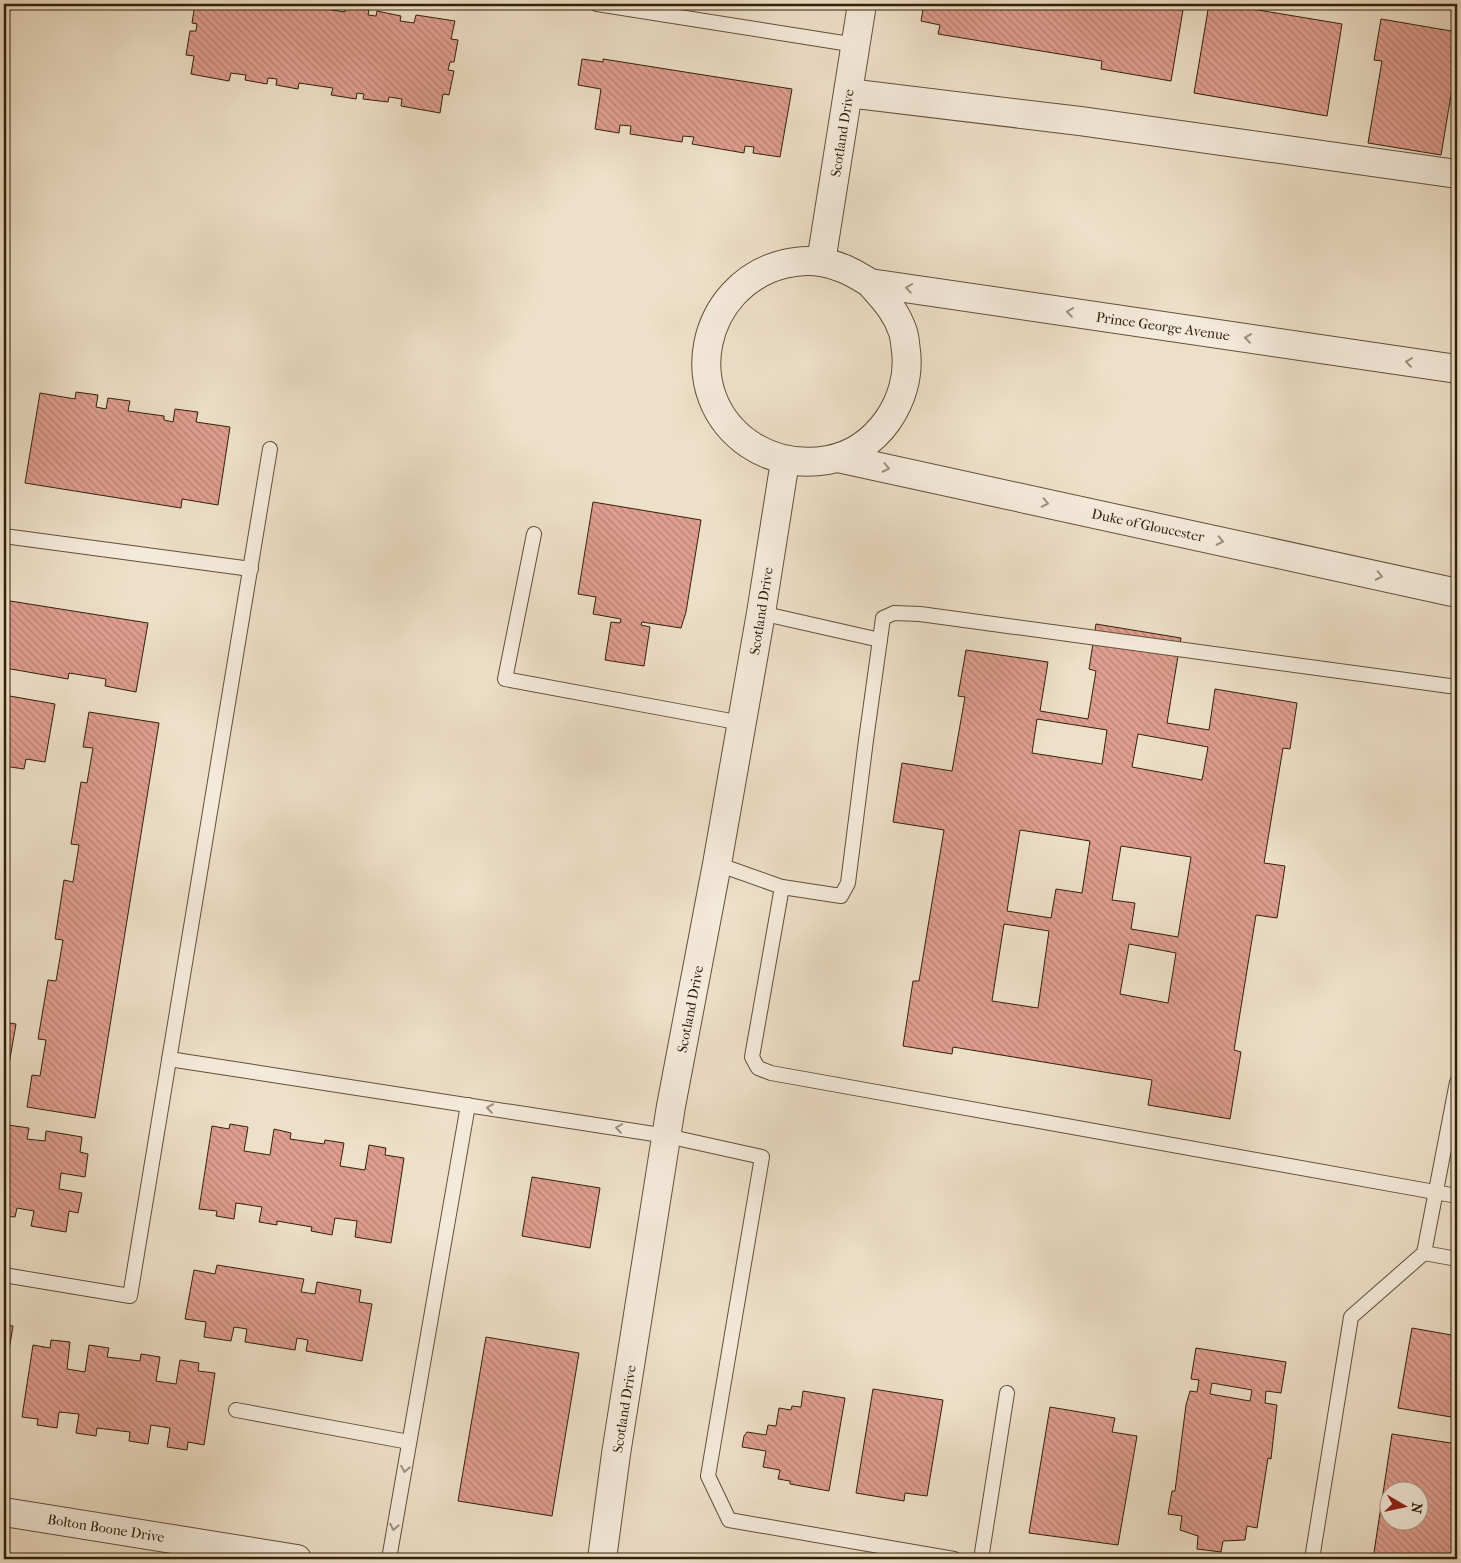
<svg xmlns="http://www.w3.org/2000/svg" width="1461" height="1563" font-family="'IM FELL French Canon',serif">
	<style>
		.building { fill: url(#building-back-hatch); stroke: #312108; fill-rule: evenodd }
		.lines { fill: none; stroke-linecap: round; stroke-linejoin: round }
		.service-casing { stroke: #605038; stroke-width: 16 }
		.minor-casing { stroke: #605038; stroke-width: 30 }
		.tertiary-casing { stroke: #605038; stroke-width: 30 }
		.service { stroke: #f4eadb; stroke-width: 14 }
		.minor { stroke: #f4eadb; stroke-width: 28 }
		.tertiary { stroke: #f4eadb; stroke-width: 28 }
		.oneway { stroke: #9c907c }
		.labels { text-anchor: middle; stroke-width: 5; stroke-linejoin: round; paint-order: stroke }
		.street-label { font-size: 14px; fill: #312108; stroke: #f4eadb }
	</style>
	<defs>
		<pattern id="building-back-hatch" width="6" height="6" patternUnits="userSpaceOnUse" patternTransform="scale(1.25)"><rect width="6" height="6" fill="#e09e90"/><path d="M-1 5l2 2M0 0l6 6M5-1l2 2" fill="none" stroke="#b68074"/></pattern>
	</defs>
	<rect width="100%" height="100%" fill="#eedfc8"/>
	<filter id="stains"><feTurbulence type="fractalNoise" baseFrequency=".004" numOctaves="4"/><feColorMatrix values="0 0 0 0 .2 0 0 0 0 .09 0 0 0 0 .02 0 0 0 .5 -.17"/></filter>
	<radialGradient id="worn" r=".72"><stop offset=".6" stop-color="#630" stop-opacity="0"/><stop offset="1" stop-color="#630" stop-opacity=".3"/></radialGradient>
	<!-- building -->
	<g class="building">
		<polygon points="195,4 313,4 313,7 345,12 346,6 369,10 368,15 376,16 377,11 401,16 400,21 414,23 416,15 455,21 451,39 458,40 454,62 450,62 448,70 454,71 449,95 443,94 440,113 401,106 402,99 389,97 388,102 363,99 364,94 357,93 356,99 331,95 333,88 299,83 298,89 276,85 277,79 268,78 267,84 245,80 246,75 231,73 229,81 191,74 194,56 186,55 190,31 196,31 197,24 192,23"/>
		<polygon points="924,4 1184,4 1171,81 1101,69 1102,61 938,34 940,25 921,21"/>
		<polygon points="1209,4 1222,4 1342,24 1327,116 1194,93"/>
		<polygon points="1381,19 1457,32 1457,72 1455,71 1441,155 1368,143 1382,61 1374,60"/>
		<polygon points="582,59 603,62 603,59 792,89 780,157 753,153 754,147 745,146 744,153 692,144 694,137 683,136 682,142 630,134 631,126 620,125 619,133 595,129 601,89 578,85"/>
		<polygon points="76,392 98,395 96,407 106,409 108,398 130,401 128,411 164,416 164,420 173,422 175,409 198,412 196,422 230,427 218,505 182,499 181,508 25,483 40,393 75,399"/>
		<polygon points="593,502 701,520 686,612 681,628 642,622 641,625 650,627 644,666 605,660 611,622 620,623 621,619 593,614 596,597 578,594"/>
		<polygon points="4,600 148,623 136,692 105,686 106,679 69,673 68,679 5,668 6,663 4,663"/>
		<path d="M1096 624 1181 638 1167 723 1209 730 1215 689 1297 703 1290 749 1283 748 1264 863 1285 866 1277 918 1256 915 1234 1050 1241 1052 1230 1119 1148 1105 1152 1080 953 1047 952 1054 903 1046 913 981H919L944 830 893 822 902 763 952 771 965 697 958 696 966 650 1048 662 1040 711 1088 719 1096 671 1089 669ZM1037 719 1107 730 1102 764 1032 753ZM1138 734 1208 747 1202 780 1132 767ZM1020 830 1090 841 1082 893 1056 889 1051 918 1007 911ZM1121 846 1191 857 1178 937 1131 929 1135 903 1112 900ZM1004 924 1049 931 1038 1008 992 1001ZM1129 944 1176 953 1168 1003 1120 994Z"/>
		<polygon points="4,695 55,704 45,762 26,759 24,769 4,766"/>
		<polygon points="89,712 159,723 95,1118 27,1107 32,1075 40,1076 46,1040 38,1039 48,980 56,981 63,940 55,939 64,880 73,882 79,845 71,844 81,782 87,783 93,748 83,747"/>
		<polygon points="4,1022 16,1024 4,1093"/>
		<polygon points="230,1124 248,1127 244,1151 270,1155 274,1129 291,1133 290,1139 324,1144 325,1140 344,1143 340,1166 365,1170 369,1145 386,1148 385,1155 404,1158 391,1243 355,1237 357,1221 335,1218 332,1235 311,1231 312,1227 277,1221 277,1225 259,1222 262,1207 236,1203 234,1219 216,1216 217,1211 199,1209 212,1126 229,1129"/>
		<polygon points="8,1125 29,1128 27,1139 45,1141 46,1131 82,1137 80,1152 88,1154 85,1177 61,1173 59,1189 82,1193 78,1213 69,1211 66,1232 31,1226 34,1211 17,1208 15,1217 4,1216 4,1152"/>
		<polygon points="532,1177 600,1188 590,1248 522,1236"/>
		<polygon points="217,1265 304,1279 301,1292 315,1294 317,1282 361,1290 359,1302 372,1304 362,1361 306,1351 308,1340 297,1338 295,1350 245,1342 247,1329 234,1327 231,1341 204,1337 206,1322 185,1319 194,1270 215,1274"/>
		<polygon points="4,1325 13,1326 4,1381"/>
		<polygon points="1412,1328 1457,1336 1457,1418 1398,1408"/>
		<polygon points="486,1337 579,1353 552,1516 458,1501"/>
		<polygon points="51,1340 70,1342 67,1369 85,1372 89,1345 109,1348 107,1357 140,1361 141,1354 160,1357 156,1381 176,1384 180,1360 199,1363 198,1371 215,1373 204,1445 188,1442 187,1450 167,1447 170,1428 151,1425 148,1444 129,1441 130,1432 97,1428 96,1436 76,1433 79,1414 59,1412 57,1428 37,1425 38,1419 22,1417 33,1345 50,1348"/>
		<path d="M1196 1348 1286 1362 1281 1393 1266 1391 1265 1403 1277 1405 1271 1459 1268 1458 1257 1528 1247 1526 1245 1540 1223 1541 1221 1552 1197 1549 1198 1536 1180 1530 1182 1516 1168 1514 1172 1491H1175L1186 1405 1190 1391 1197 1392 1199 1380 1191 1379ZM1212 1383 1252 1390 1250 1401 1210 1394Z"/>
		<polygon points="873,1389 943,1400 927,1496 905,1493 904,1501 856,1493"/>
		<polygon points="803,1391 845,1398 829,1491 790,1484 790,1481 778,1479 780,1470 763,1467 766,1451 742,1447 744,1436 747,1432 766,1435 768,1425 776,1426 779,1408 791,1410 792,1406 801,1407"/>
		<polygon points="1050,1407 1115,1418 1112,1432 1137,1436 1118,1545 1029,1533"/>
		<path d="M1392 1434 1457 1444V1559H1373ZM1388 1490H1418V1520H1388Z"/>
	</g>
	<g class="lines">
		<defs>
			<g id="service">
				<polyline points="597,4 856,45"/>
				<polyline points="534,534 505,679 742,723"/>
				<polyline points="4,536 251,569"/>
				<polyline points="761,613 880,640"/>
				<polyline points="717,864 782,887 841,896 848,883 866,740 883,618 894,613 920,614 1457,687"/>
				<polyline points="782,887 752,1057 758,1068 771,1073 1457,1196"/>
				<polyline points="169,1059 667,1136 762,1157 708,1476 729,1520 954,1559"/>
				<polyline points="1424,1253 1457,1259"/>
				<polyline points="4,1275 130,1296 270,449"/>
				<polyline points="236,1410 409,1442"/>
				<polyline points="181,1559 181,1540"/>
				<polyline points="389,1559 468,1105"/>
				<polyline points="981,1559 1007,1393"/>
				<polyline points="1312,1559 1351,1317 1424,1253 1457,1082"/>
			</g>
			<g id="minor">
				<polyline points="848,93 1080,121 1457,174"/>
				<polyline points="821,262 862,4"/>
				<path d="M870 283C884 299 896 311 903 332 905 338 905 345 906 351 912 400 877 451 828 460 799 465 773 460 749 444 677 394 701 285 784 264 796 261 809 260 821 262 840 265 854 273 870 283L1457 369"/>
				<polyline points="838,458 1457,593"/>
				<polyline points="602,1559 616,1454 671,1106 717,864 761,613 785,461"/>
			</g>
			<polyline id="tertiary" points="4,1512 297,1559"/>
		</defs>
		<!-- service casing -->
		<use href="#service" class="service-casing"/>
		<!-- minor casing -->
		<use href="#minor" class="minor-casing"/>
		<!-- tertiary casing -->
		<use href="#tertiary" class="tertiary-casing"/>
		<!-- service -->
		<use href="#service" class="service"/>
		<!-- minor -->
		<use href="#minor" class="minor"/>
		<!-- tertiary -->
		<use href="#tertiary" class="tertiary"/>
	</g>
	<!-- one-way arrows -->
	<defs><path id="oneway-chevron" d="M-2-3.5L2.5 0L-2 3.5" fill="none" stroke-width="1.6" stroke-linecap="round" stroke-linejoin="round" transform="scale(1.25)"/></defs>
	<g class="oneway">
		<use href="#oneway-chevron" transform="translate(909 288) rotate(-172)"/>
		<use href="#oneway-chevron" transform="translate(1070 312) rotate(-172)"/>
		<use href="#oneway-chevron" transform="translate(1248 338) rotate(-172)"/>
		<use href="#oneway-chevron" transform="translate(1409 362) rotate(-172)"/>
		<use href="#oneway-chevron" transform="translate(886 468) rotate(12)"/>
		<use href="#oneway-chevron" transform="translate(1045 503) rotate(12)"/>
		<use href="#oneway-chevron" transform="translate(1220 541) rotate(12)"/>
		<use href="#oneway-chevron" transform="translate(1379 576) rotate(12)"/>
		<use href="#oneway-chevron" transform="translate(490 1108) rotate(-172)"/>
		<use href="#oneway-chevron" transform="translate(619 1128) rotate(-171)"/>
		<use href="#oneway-chevron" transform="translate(405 1469) rotate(100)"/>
		<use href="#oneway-chevron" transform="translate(394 1527) rotate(100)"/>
	</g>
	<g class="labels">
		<!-- street labels -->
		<g class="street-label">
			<text transform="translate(842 133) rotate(-81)" y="5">Scotland Drive</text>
			<text transform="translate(1163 326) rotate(8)" y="5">Prince George Avenue</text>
			<text transform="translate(1148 525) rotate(12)" y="5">Duke of Gloucester</text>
			<text transform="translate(761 611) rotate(-81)" y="5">Scotland Drive</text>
			<text transform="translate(690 1009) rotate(-79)" y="5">Scotland Drive</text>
			<text transform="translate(624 1409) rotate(-81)" y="5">Scotland Drive</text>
			<text transform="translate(106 1528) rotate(9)" y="5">Bolton Boone Drive</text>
		</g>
	</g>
	<!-- margin -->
	<rect width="1461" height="1563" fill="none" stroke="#eedfc8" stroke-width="20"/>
	<rect x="5" y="5" width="1451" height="1553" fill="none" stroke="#312108" stroke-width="2.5"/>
	<rect x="10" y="10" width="1441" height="1543" fill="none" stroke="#312108"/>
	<!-- north arrow -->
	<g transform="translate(1404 1506) rotate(99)"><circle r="24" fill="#f4eadb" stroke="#a69a87"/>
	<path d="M0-4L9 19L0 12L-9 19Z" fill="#8f2418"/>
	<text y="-8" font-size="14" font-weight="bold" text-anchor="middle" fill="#312108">N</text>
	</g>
	<rect width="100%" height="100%" filter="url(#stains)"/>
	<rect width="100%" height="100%" fill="url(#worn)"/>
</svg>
